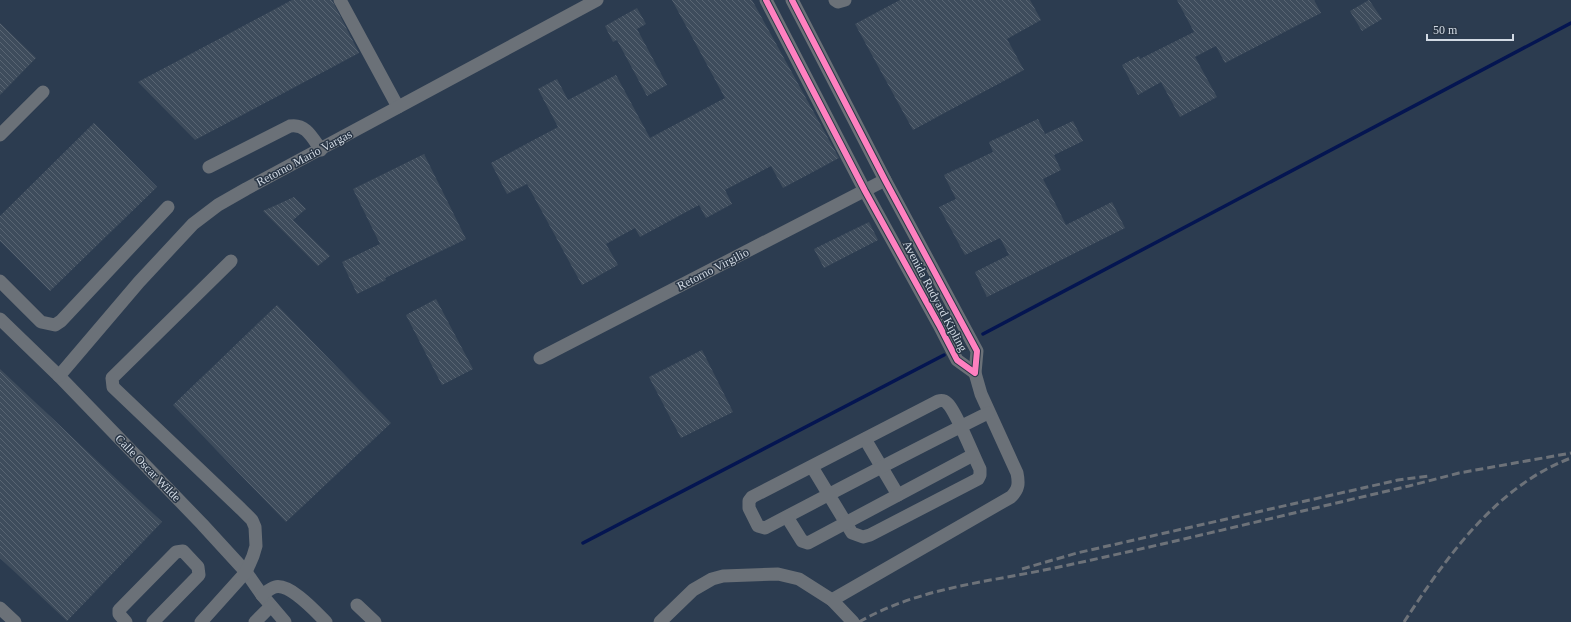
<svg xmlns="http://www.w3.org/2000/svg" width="1571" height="622" font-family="Georgia,serif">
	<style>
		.built { fill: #2c3c50 }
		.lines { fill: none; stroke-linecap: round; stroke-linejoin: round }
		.stream { stroke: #041551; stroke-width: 3.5 }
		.building { fill: url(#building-back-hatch) }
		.minor { stroke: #6b7178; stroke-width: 13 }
		.rail { stroke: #6d7279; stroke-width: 3; stroke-dasharray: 8 4; stroke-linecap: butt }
		.cycleway-casing { stroke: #293646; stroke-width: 8 }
		.cycleway { stroke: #ff80c0; stroke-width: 6 }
		.labels { text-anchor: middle; stroke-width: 3; stroke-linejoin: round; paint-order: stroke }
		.street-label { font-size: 12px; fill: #d2dae4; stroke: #293646 }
	</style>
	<defs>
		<pattern id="building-back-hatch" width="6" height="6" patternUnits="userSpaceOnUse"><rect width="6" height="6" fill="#3e4c5c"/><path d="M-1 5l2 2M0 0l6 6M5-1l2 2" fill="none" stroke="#596573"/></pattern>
	</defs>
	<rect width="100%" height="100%" fill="#2f3740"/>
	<!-- built -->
	<rect class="built" x="0" y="0" width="1571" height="622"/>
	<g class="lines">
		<!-- stream -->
		<g class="stream">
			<polyline points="983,334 1571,23"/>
			<polyline points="583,543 944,355"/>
		</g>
	</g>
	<!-- building -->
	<g class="building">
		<polygon points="292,0 332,0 359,53 195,140 138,82"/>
		<polygon points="672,0 752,0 839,158 783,188 771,166 725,190 732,204 706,218 699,205 640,237 635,228 606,244 618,265 582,285 527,184 507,194 491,163 558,127 538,89 557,79 568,100 616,75 650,138 725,98"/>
		<polygon points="900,0 1030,0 1041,20 1007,39 1024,70 913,130 855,24"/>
		<polygon points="1177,0 1314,0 1321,13 1225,63 1216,46 1195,57 1217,97 1180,117 1161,82 1138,95 1122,65 1139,56 1140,59 1194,32"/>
		<polygon points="1369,0 1382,19 1362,31 1350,11"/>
		<polygon points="637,8 646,24 637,29 667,85 647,96 617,40 613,42 605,26"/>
		<polygon points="0,23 36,58 0,95"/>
		<polygon points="1038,119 1045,134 1073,121 1083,141 1054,155 1061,170 1043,179 1066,225 1112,202 1125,228 987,297 975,272 1009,255 1000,238 965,255 939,207 956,199 944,175 993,152 989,142"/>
		<polygon points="94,123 157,187 50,291 0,241 0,216"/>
		<polygon points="424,154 466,239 385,278 386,280 357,294 342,262 380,244 353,189"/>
		<polygon points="294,197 306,209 293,220 330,256 318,266 263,211"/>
		<polygon points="869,222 878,240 824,268 814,249"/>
		<polygon points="436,299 473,369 442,385 406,315"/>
		<polygon points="277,305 391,423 286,522 173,405"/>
		<polygon points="702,350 733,412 681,438 649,377"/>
		<polygon points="0,369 162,522 67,621 0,558"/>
	</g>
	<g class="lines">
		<!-- minor -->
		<g class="minor">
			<polyline points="340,0 398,107"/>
			<polyline points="766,0 865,191 939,325 957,360 975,373"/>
			<path d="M792 0 885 180 977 351 975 373 981 394 1017 473C1019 483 1019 489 1011 497L832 600"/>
			<polyline points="835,0 838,2 845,0"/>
			<polyline points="0,135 43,92"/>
			<path d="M209 167 290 126C306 123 313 139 321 150"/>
			<polyline points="0,281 41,322 55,325 61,321 168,207"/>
			<polyline points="0,319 59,376 202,524 246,572 262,595 285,622"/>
			<polyline points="540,358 885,180"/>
			<polyline points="59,376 139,282 193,224 218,205 246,189 597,0"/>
			<polyline points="865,439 898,495"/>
			<path d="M812 467 852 533 863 537 870 535 978 479 980 475V469C974 457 955 409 947 403 944 400 942 400 938 401L752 497 749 501V508L758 526 765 528C839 489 913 450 988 413"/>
			<polyline points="787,517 802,541 808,543 973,455"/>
			<path d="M262 595C266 592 271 588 275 587 290 583 316 612 326 622"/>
			<polyline points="357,605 375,622"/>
			<polyline points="0,608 15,622"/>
			<polyline points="126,622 119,614 119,610 176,552 183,551 198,567 199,575 153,622"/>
			<polyline points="201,622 246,572 253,556 256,546 255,527 252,520 241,509 113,387 112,378 231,261"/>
			<polyline points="255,622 271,606"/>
			<polyline points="660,622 693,590 712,579 723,576 778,574 799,579 832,600 853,622"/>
		</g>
		<!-- rail -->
		<g class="rail">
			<polyline points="1022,569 1077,553 1398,480 1429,476"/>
			<path d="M859 622C920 587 990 582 1059 567 1176 542 1292 513 1409 486L1459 473 1571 453"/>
			<path d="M1404 622C1446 558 1496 486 1571 458"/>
		</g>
		<defs>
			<polyline id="cycleway" points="766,0 865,191 939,325 957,360 975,373 977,351 885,180 792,0"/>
		</defs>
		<!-- cycleway casing -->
		<use href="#cycleway" class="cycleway-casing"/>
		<!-- cycleway -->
		<use href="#cycleway" class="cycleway"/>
	</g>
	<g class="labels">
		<!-- street labels -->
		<g class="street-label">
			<text transform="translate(304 158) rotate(-28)" y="4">Retorno Mario Vargas</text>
			<text transform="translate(713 269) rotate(-27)" y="4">Retorno Virgilio</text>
			<text transform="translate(935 296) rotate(62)" y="4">Avenida Rudyard Kipling</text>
			<text transform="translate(148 468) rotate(46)" y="4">Calle Oscar Wilde</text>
		</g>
	</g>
	<!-- scale -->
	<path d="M1427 34v6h86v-6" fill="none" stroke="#d2dae4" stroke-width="2"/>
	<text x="1433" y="34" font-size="12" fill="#d2dae4" stroke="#293646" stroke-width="3" paint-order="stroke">50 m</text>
</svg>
